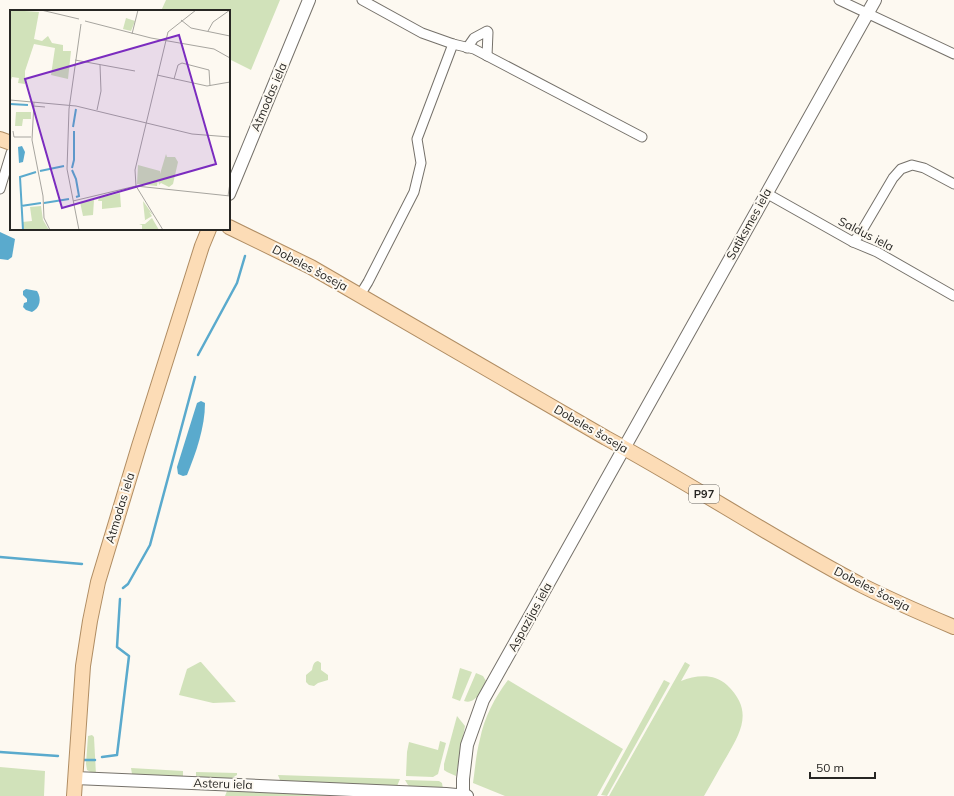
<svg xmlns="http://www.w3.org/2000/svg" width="954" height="796" font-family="Mulish,sans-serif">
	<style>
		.green { fill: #d1e2ba }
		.water { fill: #5aaacd }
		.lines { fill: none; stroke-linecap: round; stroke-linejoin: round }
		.stream { stroke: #5aaacd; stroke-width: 2.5 }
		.street-casing { stroke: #75716a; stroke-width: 11 }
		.secondary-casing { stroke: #75716a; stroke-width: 14 }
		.primary-casing { stroke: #b08d63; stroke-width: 16 }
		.street { stroke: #fff; stroke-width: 9 }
		.secondary { stroke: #fff; stroke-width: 12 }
		.primary { stroke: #fcdcb6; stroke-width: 14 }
		.labels { text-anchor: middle; stroke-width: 4; stroke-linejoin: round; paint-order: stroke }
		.shield { fill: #fdf9f1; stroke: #676561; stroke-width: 1 }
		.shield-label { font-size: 11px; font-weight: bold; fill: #272623 }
		.street-label { font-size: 12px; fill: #272623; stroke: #fdf9f1 }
		.inset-river { fill: none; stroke: #5aaacd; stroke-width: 2 }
		.inset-road { fill: none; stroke: #a7a59f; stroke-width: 1 }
		.view { fill: #7b2cbf; fill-opacity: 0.15; stroke: #7b2cbf; stroke-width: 2 }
		.inset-edge { fill: none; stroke: #272623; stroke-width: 2 }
	</style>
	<rect width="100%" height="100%" fill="#fdf9f1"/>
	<!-- green -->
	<g class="green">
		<polygon points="166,0 280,0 251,70 229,59 229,11 161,11"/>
		<path d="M318 661 321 663V670L328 675V680L318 683 314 686 309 685 306 682V675L312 670C313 666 313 662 318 661Z"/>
		<polygon points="200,662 201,662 236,702 213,703 179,695 187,669"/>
		<path d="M685 662 690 665 681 681C696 675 714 673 727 685 753 710 742 730 727 756 719 769 712 783 704 796H609Z"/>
		<polygon points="460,668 472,672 460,701 452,698"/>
		<path d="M476 673 483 676 486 681C481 690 476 705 464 701Z"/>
		<path d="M508 680 623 749 597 796H505L473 783C475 769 476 754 480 739 484 718 495 697 508 680Z"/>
		<polygon points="664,680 670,683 607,796 601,795"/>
		<polygon points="457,716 465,726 456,776 447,772 444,770 444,764"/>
		<polygon points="92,735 94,737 96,775 87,770 86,764 88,736"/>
		<polygon points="440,741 446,743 438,774 433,777 406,776 407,752 409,742 438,750"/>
		<polygon points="0,767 45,771 44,796 0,796"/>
		<polygon points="131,768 183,771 183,776 161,778 135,777 132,774"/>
		<polygon points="196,772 237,773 237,775 227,781 196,776"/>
		<polygon points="278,775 400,779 397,786 393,787 285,782 280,780"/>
		<polygon points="405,780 439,781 442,783 443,789 412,788 408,785"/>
		<polygon points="232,788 407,796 225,796 227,791"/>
	</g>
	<!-- water -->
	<g class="water">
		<polygon points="0,232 15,239 12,257 8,260 0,259"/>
		<path d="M26 289 37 291C42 299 40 308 32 312L26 310 23 307 24 303 27 302V299L23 295V291Z"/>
		<path d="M201 401 205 403C205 427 196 453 187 475L183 476 178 474 177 467 197 403Z"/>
	</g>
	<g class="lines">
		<!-- stream -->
		<g class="stream">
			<polyline points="198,355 237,283 245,256"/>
			<polyline points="0,557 82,564"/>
			<polyline points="123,588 128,584 150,545 195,377"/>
			<polyline points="0,752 58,756"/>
			<polyline points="102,757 117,755 129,656 117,647 120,599"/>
			<polyline points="84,760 95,760"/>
		</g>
		<defs>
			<g id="street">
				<polyline points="362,0 422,33 453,44 474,49 642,137"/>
				<polyline points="839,0 954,54"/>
				<polyline points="467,48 474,38 487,31 488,32 487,56"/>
				<polyline points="0,189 11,153"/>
				<polyline points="766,193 853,242 877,252 954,296"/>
				<polyline points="853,242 860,234 893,178 901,169 912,165 924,168 954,184"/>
				<polyline points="360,295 368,282 414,192 421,163 417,139 453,44"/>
			</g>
			<g id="secondary">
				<polyline points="229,194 309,0"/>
				<polyline points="75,778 446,794 467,796"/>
				<polyline points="463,796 463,779 467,745 483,700 875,0"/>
			</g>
			<g id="primary">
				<polyline points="0,139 11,143"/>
				<path d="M229 227 311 267 606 438C693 485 775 540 863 586 893 601 923 614 954 627"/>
				<polyline points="74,796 83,666 90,621 98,582 139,446 202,246 209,229"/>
			</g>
		</defs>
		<!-- street casing -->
		<use href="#street" class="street-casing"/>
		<!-- secondary casing -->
		<use href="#secondary" class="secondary-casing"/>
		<!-- primary casing -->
		<use href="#primary" class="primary-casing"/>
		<!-- street -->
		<use href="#street" class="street"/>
		<!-- secondary -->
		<use href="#secondary" class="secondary"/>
		<!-- primary -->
		<use href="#primary" class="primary"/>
	</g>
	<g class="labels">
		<!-- shield labels -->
		<rect class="shield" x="689" y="485" width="30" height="18" rx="3"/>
		<g class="shield-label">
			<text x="704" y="498">P97</text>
		</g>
		<!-- street labels -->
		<g class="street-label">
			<text transform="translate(269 97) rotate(-67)" y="4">Atmodas iela</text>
			<text transform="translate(749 224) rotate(-61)" y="4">Satiksmes iela</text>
			<text transform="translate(866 234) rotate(27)" y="4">Saldus iela</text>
			<text transform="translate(310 268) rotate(28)" y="4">Dobeles šoseja</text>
			<text transform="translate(591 429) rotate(30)" y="4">Dobeles šoseja</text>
			<text transform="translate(120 508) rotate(-73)" y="4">Atmodas iela</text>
			<text transform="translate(872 589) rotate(27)" y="4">Dobeles šoseja</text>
			<text transform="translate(530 617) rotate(-61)" y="4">Aspazijas iela</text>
			<text transform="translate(223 784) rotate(2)" y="4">Asteru iela</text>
		</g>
	</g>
	<!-- overview -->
	<g transform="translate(10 10)">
		<rect width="220" height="220" fill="#fdf9f1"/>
		<path d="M0 0 29 2 24 29 32 31 38 26 42 33 53 35V41H61L58 69 41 65 45 38 24 34 15 61V74L8 73 9 68 2 67 0 73ZM116 8 125 11 121 21 113 19ZM6 102H21V109H13L12 116H5ZM156 144 157 147H165L168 152 163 174 159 177 151 173 149 175 148 170 147 176 127 174 128 155 150 161V164ZM110 183 111 197 92 199V191H88L89 188ZM84 190 83 205 73 206 70 192ZM133 191 143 205 139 202 142 206 132 212 135 210ZM31 196 33 210 39 220H13L12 212 22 211 20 197ZM142 208 149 220H132V215L129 214H135Z" fill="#d1e2ba"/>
		<path d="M12 136 15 142 13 152 9 153 8 137Z" fill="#5aaacd"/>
		<path class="inset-river" d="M0 94 18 95M63 117 66 99M62 158 64 150V121M62 160 66 169 69 186 66 187M30 161 54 156M34 193 59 189M11 196 31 193M13 220 10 167 26 162"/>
		<path class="inset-road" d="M31 0 69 9M171 10 181 18 220 26M75 11 141 28 204 39 220 48M198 21 203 12 220 0M122 24 128 0M65 50 125 61M147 65 197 76 220 72M164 69 168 55 172 53 199 60 200 76M0 90 66 96 182 124 220 127M24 92 22 130 33 186 34 208 40 220M23 96 35 97M87 100 91 81 90 55M3 121 4 127H21M218 186 220 173M63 191 126 176 220 186M69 220 57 159 59 99 71 14M153 220 126 176 125 160 158 22 186 0"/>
		<path class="view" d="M169 25 206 154 52 198 15 69Z"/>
		<rect width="220" height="220" class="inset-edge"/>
	</g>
	<!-- scale -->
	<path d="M810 772v6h65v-6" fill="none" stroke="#272623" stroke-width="2"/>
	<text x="816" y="772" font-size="12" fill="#272623" stroke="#fdf9f1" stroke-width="3" paint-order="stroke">50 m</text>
</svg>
